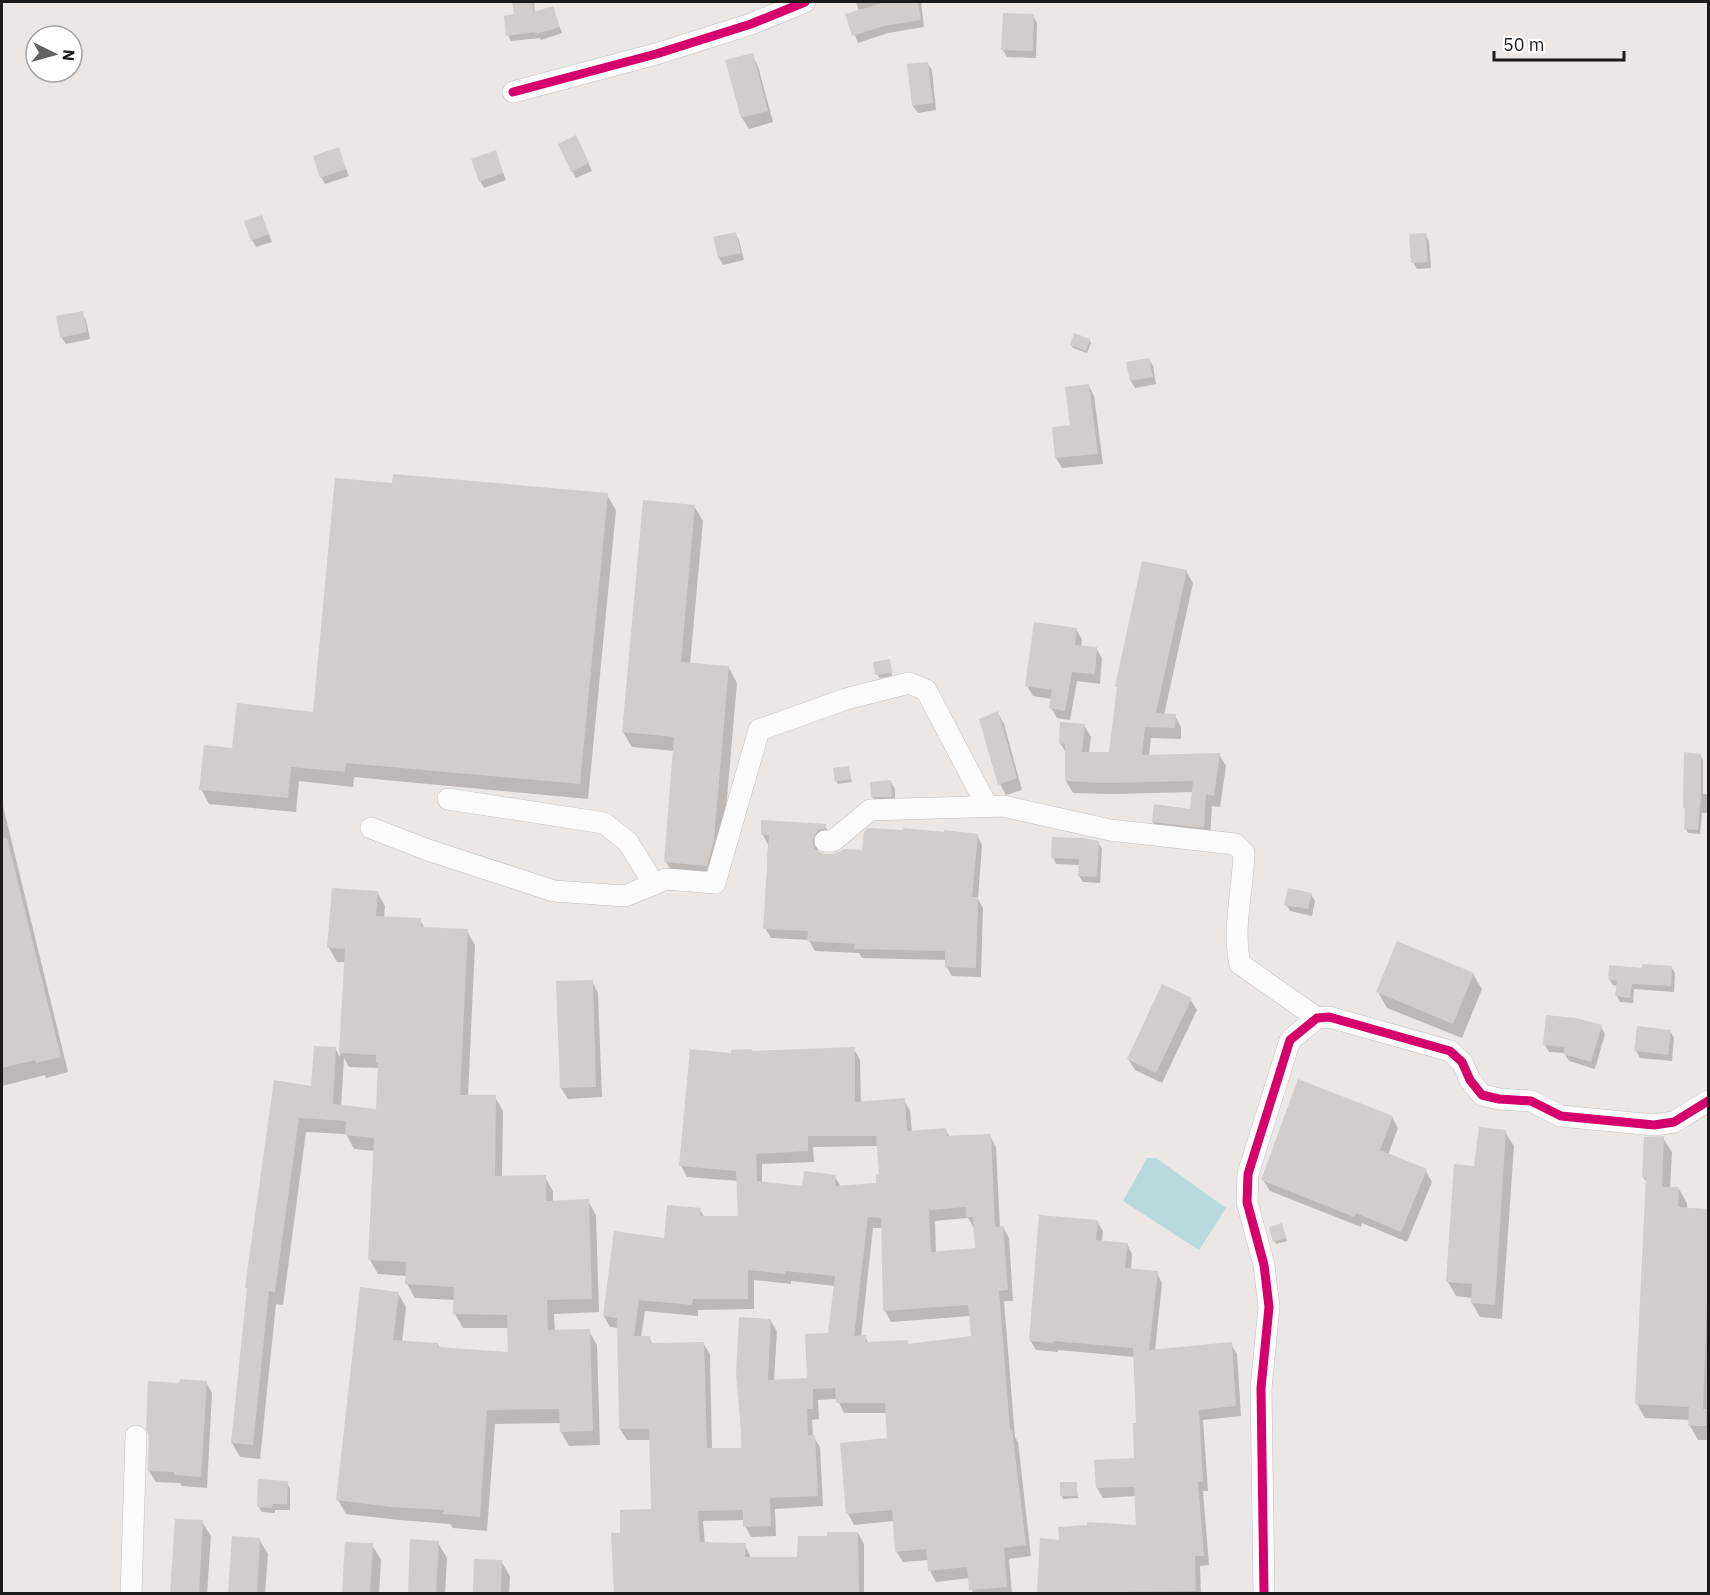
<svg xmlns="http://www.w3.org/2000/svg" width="1710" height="1595" font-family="'IBM Plex Sans',sans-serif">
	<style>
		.water { fill: #b8dadd }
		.shadow { fill: #0003; fill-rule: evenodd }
		.building { fill: #d1cdcb; fill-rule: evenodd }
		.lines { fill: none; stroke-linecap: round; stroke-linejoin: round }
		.minor-casing { stroke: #c1bfbe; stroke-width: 22 }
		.minor { stroke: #fcfbfb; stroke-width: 21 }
		.cycleway-casing { stroke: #fff; stroke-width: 13 }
		.cycleway { stroke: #d6006c; stroke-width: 9 }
	</style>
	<rect width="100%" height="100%" fill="#eae7e4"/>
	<!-- water -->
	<polygon class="water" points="1147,1158 1156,1158 1226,1208 1199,1250 1123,1201"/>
	<!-- shadow -->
	<g class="shadow">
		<polygon points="514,2 534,2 535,13 552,8 562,33 541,40 540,38 511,41 508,35 516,16"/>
		<polygon points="856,2 921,2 924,27 888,33 858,43 847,15 859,11"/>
		<polygon points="1033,16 1037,23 1036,58 1007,57 1003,50"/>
		<polygon points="752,55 758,66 773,122 749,129 742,118 727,61"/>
		<polygon points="927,63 932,70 936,110 918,113 913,106"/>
		<polygon points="580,144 592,171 576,178 572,171"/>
		<polygon points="338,149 349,176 325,184 321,177"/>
		<polygon points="495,152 506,180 484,188 480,181"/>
		<polygon points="262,217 272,242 256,247 252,240"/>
		<polygon points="735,233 739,240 744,260 723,265 719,258 714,238"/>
		<polygon points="1425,234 1429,241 1431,268 1417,269 1413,262"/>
		<polygon points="82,313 86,320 90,339 66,344 61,337"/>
		<polygon points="1089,340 1091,343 1087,353 1073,348 1071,345"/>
		<polygon points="1149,359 1153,366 1156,384 1135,388 1131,381 1128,363"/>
		<polygon points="1089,386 1094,396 1103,464 1062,468 1056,458 1072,427"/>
		<polygon points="393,485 607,495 616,510 588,799 354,777 353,787 299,781 296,812 209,804 201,789 233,750 315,713"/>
		<polygon points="694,506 703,521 690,664 729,668 737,683 722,855 715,881 675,877 666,862 675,751 632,747 623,732"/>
		<polygon points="1186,571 1193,583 1164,715 1175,716 1181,727 1181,739 1151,738 1149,756 1219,754 1226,766 1220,807 1212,806 1210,839 1160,833 1153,822 1191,811 1193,792 1113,794 1073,793 1066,781 1067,754 1060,743 1084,725 1091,737 1089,753 1110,754 1118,689 1117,686"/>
		<polygon points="1076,629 1082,640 1081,647 1096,648 1102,658 1100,684 1077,681 1070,720 1057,718 1051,708 1052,699 1033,696 1027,686"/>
		<polygon points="875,663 891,664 892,676 879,678"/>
		<polygon points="998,713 1004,724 1022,790 1006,795 1000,784"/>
		<polygon points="1700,755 1703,760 1703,794 1708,794 1708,813 1702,813 1700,834 1688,833 1685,828 1687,812 1684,807"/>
		<polygon points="848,767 852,782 838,784 836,781"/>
		<polygon points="891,782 895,789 895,803 877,804 872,797"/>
		<polygon points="2,802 68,1072 46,1078 45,1075 2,1086"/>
		<polygon points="825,826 831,836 824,840 817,851 825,855 977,835 982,845 978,899 983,908 981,977 952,976 946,966 946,960 862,958 859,953 815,951 809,940 771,938 765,928 768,845 763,835"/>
		<polygon points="1098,842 1102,849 1100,883 1083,882 1079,876 1080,865 1056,864 1053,857"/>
		<path d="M377 892 385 906 384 918 420 920 425 929 467 931 475 945 468 1096 495 1097 503 1111 502 1177H545L553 1191V1202L588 1201 596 1215 599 1312 554 1314 555 1332 589 1331 597 1345 600 1445 569 1446 561 1432V1423L495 1424 487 1531 453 1528 450 1524 399 1520 346 1514 338 1500 398 1293 406 1307 402 1342 438 1344 440 1348 509 1353V1328H463L455 1314V1300L415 1298 407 1284V1276L378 1274 370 1260 375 1151 354 1149 346 1134 306 1132 283 1305 276 1304 260 1459 240 1457 232 1443 248 1291 246 1287 275 1082 313 1087 335 1048 340 1057 346 962H337L329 948ZM344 1058 349 1067 379 1068 377 1111 341 1107Z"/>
		<polygon points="1311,894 1315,901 1312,916 1290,911 1286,904"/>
		<polygon points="1671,967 1675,973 1674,992 1634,989 1633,1003 1620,1002 1617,996 1618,986 1613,985 1609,979 1643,970"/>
		<polygon points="1473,974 1482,989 1462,1038 1387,1008 1378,992"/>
		<polygon points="592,981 598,993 602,1097 568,1099 561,1088"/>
		<polygon points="1190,999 1197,1010 1162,1083 1135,1070 1128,1059"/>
		<polygon points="1601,1027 1605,1034 1595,1069 1569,1061 1564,1053 1549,1052 1545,1045"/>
		<polygon points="1670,1031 1674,1038 1672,1061 1640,1058 1636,1051"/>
		<path d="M854 1049 860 1060 861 1103 904 1100 910 1111 912 1132 945 1129 950 1138 990 1136 996 1147 1000 1228 1003 1227 1009 1238 1013 1301H1004L1015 1437 1018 1442 1031 1556 1009 1559 1012 1594H973L970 1578 936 1582 930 1571 929 1560 903 1562 896 1551 894 1521 854 1525 848 1514 841 1444 889 1440 887 1413H844L837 1399 818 1400 819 1419 812 1420 813 1436 820 1447 823 1506 775 1509 776 1536 751 1537 745 1526V1520L703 1521 705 1544 745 1545 751 1558 799 1559 828 1538 858 1533 864 1544V1594H672L667 1526 651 1440H627L620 1429 619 1328 610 1327 604 1316 665 1239 700 1210 705 1218H739L738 1181 687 1177 681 1166 733 1054ZM878 1146 880 1176 878 1184 841 1187 835 1177 804 1187 762 1183V1164L814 1162 813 1147ZM968 1218 974 1228 976 1250 936 1253 935 1221ZM873 1228H882L885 1311 891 1322 971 1316 972 1337 909 1346 907 1341 869 1344 865 1336 861 1337ZM754 1280 791 1284V1281L835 1286 829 1334 809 1380 774 1381 777 1331 770 1320 738 1373 742 1449 712 1450 710 1354 703 1343 653 1345 649 1337H641L645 1311 698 1316V1310L754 1309Z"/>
		<polygon points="1392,1117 1398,1128 1388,1155 1426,1171 1432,1182 1407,1242 1362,1223 1361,1227 1270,1191 1263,1180"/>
		<polygon points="1505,1132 1514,1146 1502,1319 1480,1317 1472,1303 1473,1298 1456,1296 1448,1282 1476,1167"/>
		<polygon points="1663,1138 1672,1152 1670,1188 1679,1189 1687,1203 1687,1209 1708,1210 1708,1440 1698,1440 1690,1426 1690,1420 1645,1418 1637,1404 1647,1183 1643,1177"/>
		<polygon points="1097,1221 1103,1231 1102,1242 1127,1244 1132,1254 1131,1270 1157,1273 1162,1283 1155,1351 1231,1344 1237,1354 1241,1416 1203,1420 1208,1491 1203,1491 1209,1565 1200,1566 1201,1594 1039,1594 1041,1540 1060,1542 1138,1526 1136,1496 1103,1498 1097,1488 1136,1459 1137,1424 1135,1357 1058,1350 1058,1352 1036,1350 1030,1340"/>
		<polygon points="1283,1228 1287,1241 1276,1244 1275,1241"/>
		<polygon points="206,1382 212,1393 207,1488 182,1486 180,1483 156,1482 149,1471 181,1384"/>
		<polygon points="287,1483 290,1489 290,1510 275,1510 275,1513 262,1512 258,1506"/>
		<polygon points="1076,1484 1078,1498 1063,1499 1062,1496"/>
		<polygon points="176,1520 202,1522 211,1536 207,1594 172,1594"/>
		<polygon points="233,1538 259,1539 268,1554 265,1594 230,1594"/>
		<polygon points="412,1541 438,1543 447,1558 445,1594 409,1594"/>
		<polygon points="346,1543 372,1545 381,1560 379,1594 344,1594"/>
		<polygon points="476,1560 501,1561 510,1576 509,1594 474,1594"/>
	</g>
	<!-- building -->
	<g class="building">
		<polygon points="512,2 532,2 533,12 553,6 560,27 536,34 535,32 506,36 504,16 514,14"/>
		<polygon points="885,2 918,2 921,20 884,26 852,36 845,14"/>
		<polygon points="1003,13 1034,14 1033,51 1001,50"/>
		<polygon points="753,53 768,111 741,118 725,60"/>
		<polygon points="928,62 933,103 912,106 907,64"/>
		<polygon points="576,135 589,163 571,172 558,144"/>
		<polygon points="339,147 346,169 320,178 313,156"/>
		<polygon points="496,150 503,173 479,182 471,159"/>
		<polygon points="262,215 269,234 251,241 244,221"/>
		<polygon points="736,232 741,253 718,258 713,237"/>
		<polygon points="1426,233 1428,262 1411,263 1409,234"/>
		<polygon points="83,311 87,332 60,338 56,316"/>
		<polygon points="1074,333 1090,339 1086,351 1070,345"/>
		<polygon points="1149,358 1153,377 1130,381 1126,362"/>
		<polygon points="1089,384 1098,454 1055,458 1052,427 1070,425 1065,387"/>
		<polygon points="393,474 608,493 580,784 346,763 345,772 291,767 288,798 199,790 204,745 232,748 237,703 313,712 335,478 392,483"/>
		<polygon points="643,500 695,505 681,662 729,666 714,839 707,866 664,862 674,737 622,732"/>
		<polygon points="1142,561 1187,570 1156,713 1176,714 1175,728 1145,727 1142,755 1220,753 1214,796 1206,795 1204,828 1152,822 1154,804 1190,809 1193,781 1105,783 1065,781 1065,744 1059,743 1060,722 1085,724 1082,752 1109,752 1117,687 1115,687"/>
		<polygon points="1034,622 1077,628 1075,645 1097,647 1095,674 1072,672 1065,711 1049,708 1052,690 1025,686"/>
		<polygon points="890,659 892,673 875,675 873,662"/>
		<polygon points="998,711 1017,778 998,785 979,719"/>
		<polygon points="1684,752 1701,754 1701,796 1698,830 1684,829 1685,808 1683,807"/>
		<polygon points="849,766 851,779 835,782 833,768"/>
		<polygon points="891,780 892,797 871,797 870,782"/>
		<polygon points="761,820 826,824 826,828 818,830 812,840 814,848 819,852 825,854 834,854 844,849 862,850 864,832 868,828 903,830 903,828 944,832 944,830 978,834 972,897 978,897 976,968 945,967 945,951 854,949 855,944 807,941 808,931 763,929 769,835 761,835"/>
		<polygon points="1052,837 1082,838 1099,841 1097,877 1078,876 1079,859 1051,858"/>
		<polygon points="7,838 61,1057 36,1063 35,1060 2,1068 2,839"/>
		<polygon points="332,888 378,891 376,916 421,918 421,927 468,929 460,1095 496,1095 495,1176 546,1175 546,1201 589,1199 592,1299 547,1300 548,1330 590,1329 593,1431 560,1432 559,1409 487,1410 480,1517 443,1514 444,1510 390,1507 336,1500 360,1287 399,1292 393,1340 438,1343 438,1347 508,1352 507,1315 453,1314 454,1287 405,1284 406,1262 368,1260 374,1138 345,1135 346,1121 299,1118 275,1292 269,1291 253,1445 231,1443 247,1288 245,1287 274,1080 311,1086 314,1046 336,1047 333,1104 376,1109 378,1063 376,1063 376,1055 339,1053 345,949 327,948"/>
		<polygon points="1288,888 1312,893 1308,909 1284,905"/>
		<polygon points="1397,941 1474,973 1453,1024 1376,992"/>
		<polygon points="1642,964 1672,966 1671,986 1632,984 1630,998 1615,996 1617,981 1608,979 1609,965 1642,968"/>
		<polygon points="593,980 596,1087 560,1088 556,981"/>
		<polygon points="1162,984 1192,998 1156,1073 1127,1059"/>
		<polygon points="1546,1015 1576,1018 1602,1025 1591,1062 1563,1054 1565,1047 1543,1045"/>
		<polygon points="1637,1026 1671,1030 1668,1055 1634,1051"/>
		<path d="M855 1047V1102L905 1098 907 1131 946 1128 947 1136 991 1134 995 1227 1003 1226 1008 1290 999 1291 1010 1429H1012L1026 1545 1004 1548 1007 1587 969 1590 967 1567 928 1571 926 1549 895 1552 892 1510 846 1514 840 1443 887 1438 885 1403H836L835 1388 813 1389V1409H807L808 1435H815L818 1496 770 1498 771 1526 743 1527V1510L698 1511 700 1542 746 1543 745 1557H797L798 1536H827V1532H858L859 1593H614L611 1533H620V1510L651 1509 649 1429H619L617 1318 603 1316 614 1231 664 1238 667 1205 701 1208 700 1216H738L736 1171 679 1166 690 1049 731 1053V1050L752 1049V1051ZM808 1136H876L879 1174 876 1175V1183L835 1186 836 1175 804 1171 802 1186 757 1181 756 1154 808 1151ZM966 1207V1217H973L975 1248 931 1252 929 1210ZM868 1217 881 1218 883 1311 968 1305 971 1336 908 1344V1340L866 1342V1335L854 1336ZM748 1270 785 1274V1271L835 1276 828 1333 805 1334 807 1378 768 1380 771 1319 739 1317 736 1373 742 1443 741 1448H707L704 1342 650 1343V1336H634L639 1300 692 1305 693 1299H748Z"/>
		<polygon points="1298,1079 1393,1116 1380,1150 1427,1169 1401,1232 1356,1213 1354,1217 1261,1180"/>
		<polygon points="1479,1127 1506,1130 1495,1305 1471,1303 1472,1284 1446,1282 1454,1164 1474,1166"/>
		<polygon points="1664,1136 1662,1187 1679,1187 1678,1207 1708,1209 1708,1277 1703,1409 1707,1409 1706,1426 1688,1426 1689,1407 1635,1404 1646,1177 1642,1177 1644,1137"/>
		<polygon points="1039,1215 1098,1220 1096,1240 1128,1243 1125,1268 1158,1271 1149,1350 1232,1342 1236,1406 1199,1410 1203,1481 1198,1482 1204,1556 1195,1556 1196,1591 1037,1593 1040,1538 1059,1540 1058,1527 1087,1525 1087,1522 1136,1525 1134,1487 1096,1488 1094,1460 1134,1458 1133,1423 1136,1423 1133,1348 1053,1341 1053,1343 1029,1341"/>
		<polygon points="1282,1223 1286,1238 1273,1242 1269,1227"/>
		<polygon points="180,1379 207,1381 201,1477 174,1475 174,1472 148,1471 149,1436 146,1429 148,1381 179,1383"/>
		<polygon points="258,1479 288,1481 287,1504 273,1504 272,1508 257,1507"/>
		<rect x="1060" y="1482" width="17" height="14"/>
		<polygon points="175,1519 203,1520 199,1593 170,1593"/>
		<polygon points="232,1536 260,1538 257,1593 228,1593"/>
		<polygon points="410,1539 439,1541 436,1593 408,1593"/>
		<polygon points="345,1542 373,1543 370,1593 342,1593"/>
		<polygon points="474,1559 502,1560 501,1593 473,1593"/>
	</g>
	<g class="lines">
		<defs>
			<g id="minor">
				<polyline points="513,92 656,54 751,24 805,2"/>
				<polyline points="448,799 604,823 628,842 654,884"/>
				<polyline points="371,828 428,850 554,891 625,896 666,879 715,883 759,730 846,699 909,683 926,690 987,806"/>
				<path d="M825 841H833L870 810 1003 806 1110 830 1235 844 1244 853C1243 890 1232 928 1240 964L1317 1018"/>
				<polyline points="131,1594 136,1436"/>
				<polyline points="1264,1594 1261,1388 1269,1307 1264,1265 1247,1202 1248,1174 1290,1040 1317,1018 1329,1017 1450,1051 1462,1062 1470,1080 1482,1095 1499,1099 1531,1101 1561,1116 1654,1125 1674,1122 1708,1101"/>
			</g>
		</defs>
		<!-- minor casing -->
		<use href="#minor" class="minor-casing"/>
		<!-- minor -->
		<use href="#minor" class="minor"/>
		<defs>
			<g id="cycleway">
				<polyline points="513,92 656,54 751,24 805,2"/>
				<polyline points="1264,1594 1261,1388 1269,1307 1264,1265 1247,1202 1248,1174 1290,1040 1317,1018 1329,1017 1450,1051 1462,1062 1470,1080 1482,1095 1499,1099 1531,1101 1561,1116 1654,1125 1674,1122 1708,1101"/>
			</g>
		</defs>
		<!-- cycleway casing -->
		<use href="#cycleway" class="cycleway-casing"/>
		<!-- cycleway -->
		<use href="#cycleway" class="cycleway"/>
	</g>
	<!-- border -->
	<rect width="1710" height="1595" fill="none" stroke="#1b1b1b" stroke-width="6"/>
	<!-- north arrow -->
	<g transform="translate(54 54) rotate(95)"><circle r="28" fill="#ffffff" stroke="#a4a4a4" stroke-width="1.5"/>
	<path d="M0-4.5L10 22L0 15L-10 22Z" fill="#636261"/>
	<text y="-9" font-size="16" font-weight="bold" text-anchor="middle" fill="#1b1b1b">N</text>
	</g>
	<!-- scale -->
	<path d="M1494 51v9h130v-9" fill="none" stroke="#1b1b1b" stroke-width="3"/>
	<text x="1503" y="51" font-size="18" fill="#1b1b1b" stroke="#ffffff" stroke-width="4.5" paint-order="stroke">50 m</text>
</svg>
